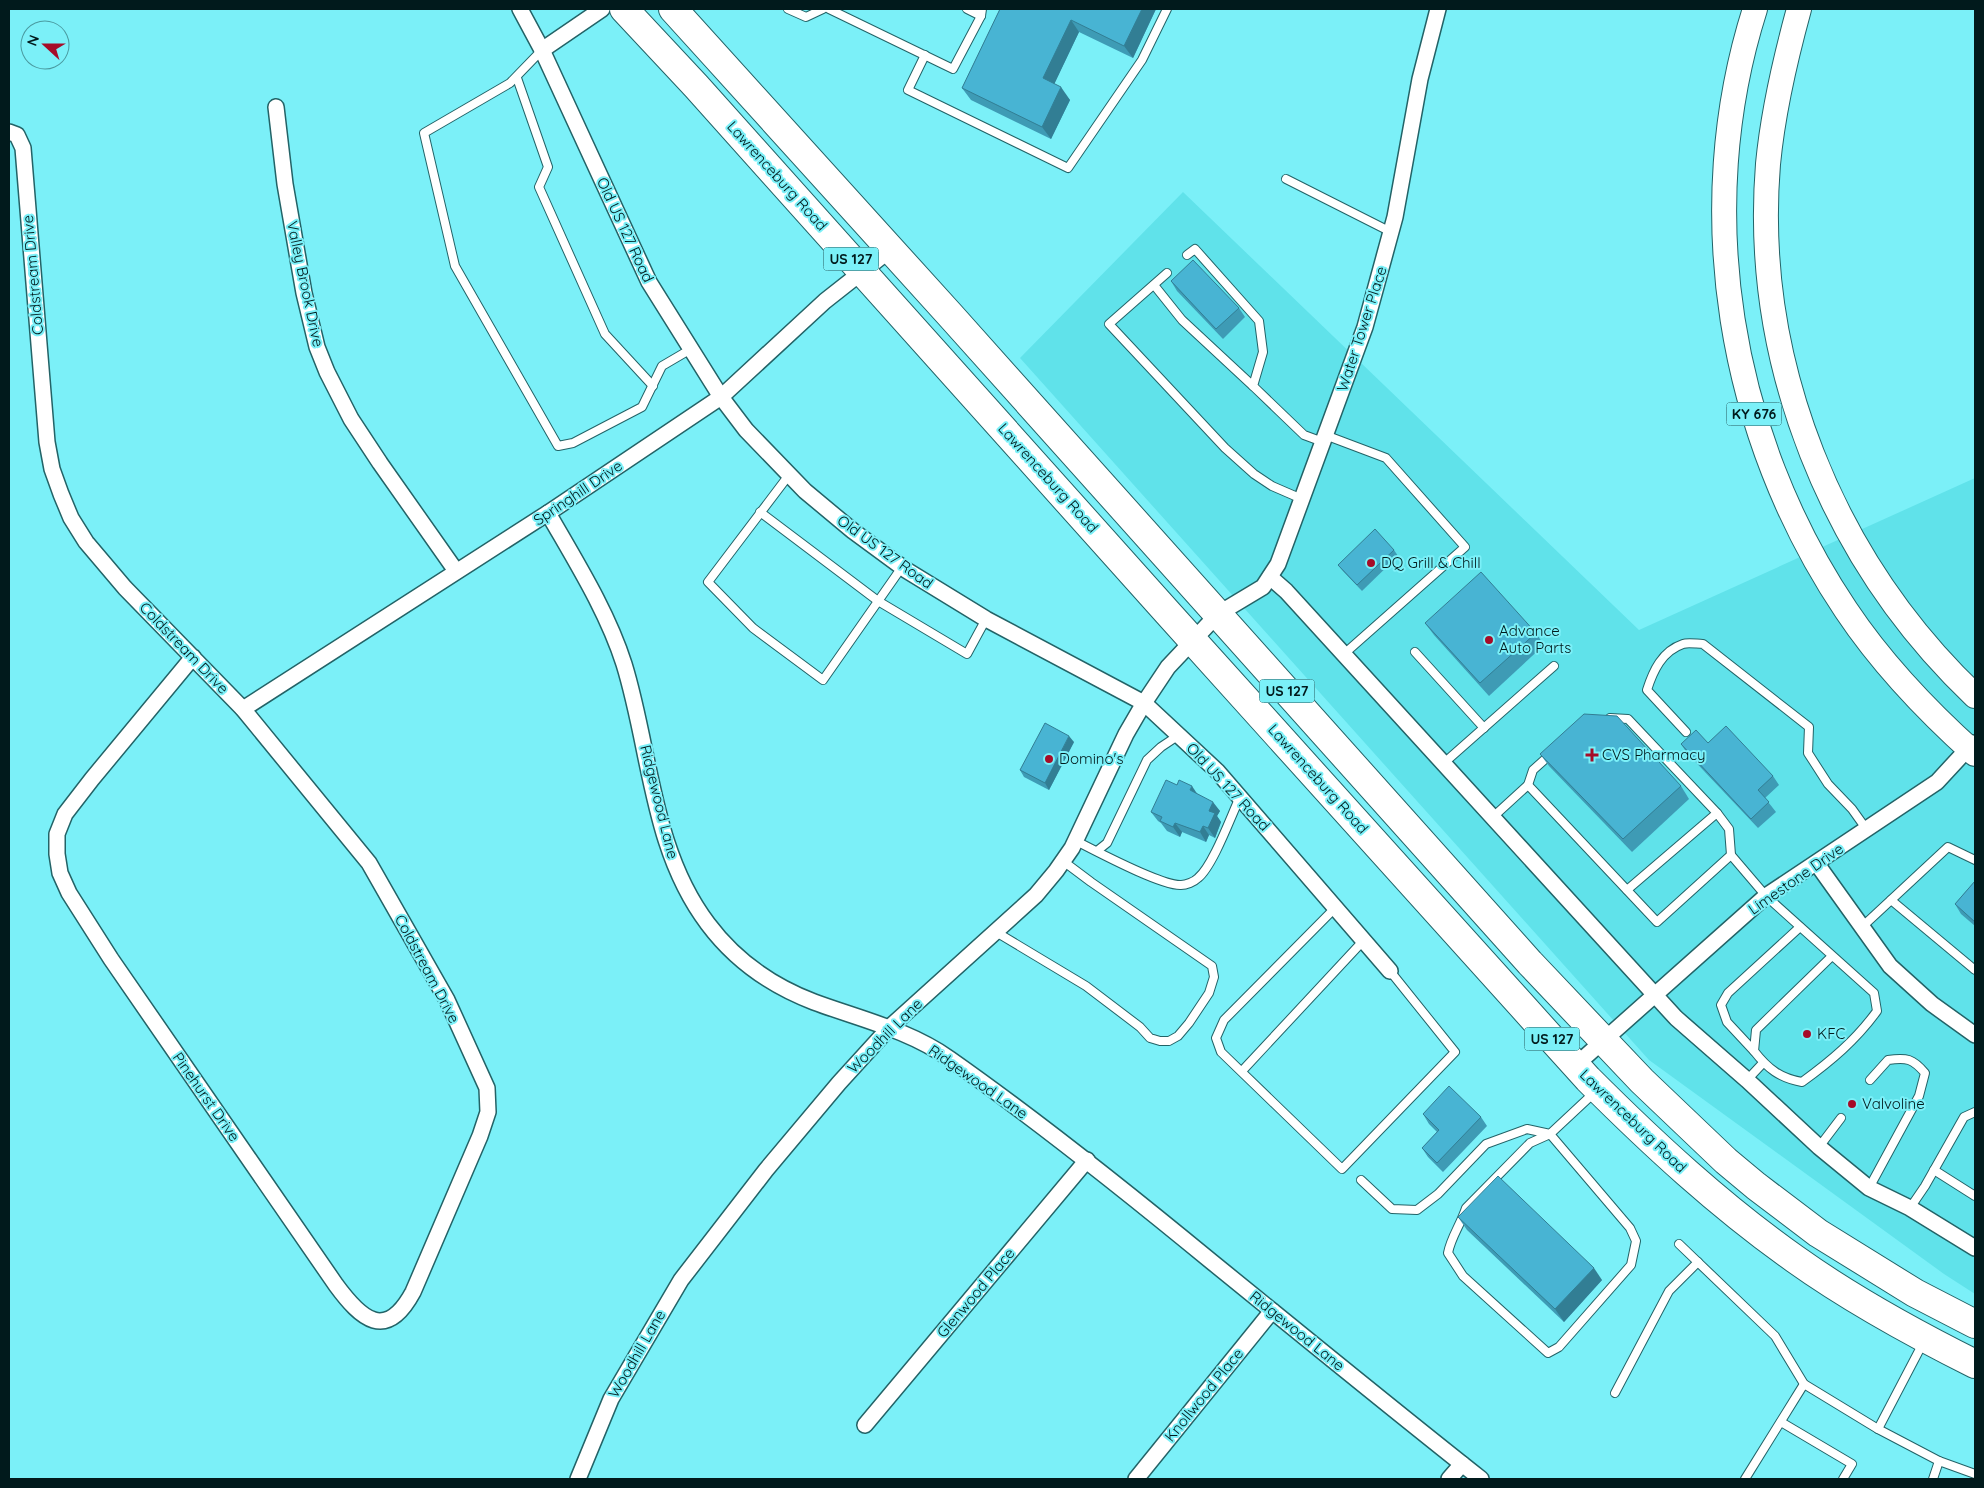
<svg xmlns="http://www.w3.org/2000/svg" width="1984" height="1488" font-family="Quicksand,sans-serif">
	<style>
		.built { fill: #60e2ea }
		.lines { fill: none; stroke-linecap: round; stroke-linejoin: round }
		.lane-casing { stroke: #236367; stroke-width: 10 }
		.street-casing { stroke: #236367; stroke-width: 18 }
		.primary-casing { stroke: #236367; stroke-width: 26 }
		.highway-casing { stroke: #236367; stroke-width: 30 }
		.lane { stroke: #fff; stroke-width: 8 }
		.street { stroke: #fff; stroke-width: 15 }
		.primary { stroke: #fff; stroke-width: 24 }
		.highway { stroke: #fff; stroke-width: 28 }
		.wall { fill: #3e9bb5 }
		.shaded-wall { fill: #327e94 }
		.building { fill: #48b4d3; stroke: #327e94 }
		.poi-dot { fill: #a60c28; stroke: #7bf0f8; stroke-width: 2 }
		.labels { text-anchor: middle; stroke-width: 4; stroke-linejoin: round; paint-order: stroke }
		.shield { fill: #7bf0f8; stroke: #265a5e; stroke-width: 1 }
		.shield-label { font-size: 14px; font-weight: bold; fill: #011a1c }
		.street-label { font-size: 15px; fill: #011a1c; stroke: #7bf0f8 }
		.poi-label { font-size: 15px; fill: #011a1c; stroke: #7bf0f8; text-anchor: start }
	</style>
	<rect width="100%" height="100%" fill="#7bf0f8"/>
	<!-- built -->
	<polygon class="built" points="1183,192 1639,630 1975,478 1975,1294 1944,1274 1649,1060 1020,358"/>
	<g class="lines">
		<defs>
			<g id="lane">
				<polyline points="788,9 806,17 823,9"/>
				<polyline points="829,9 953,69 981,16 982,9"/>
				<polyline points="967,9 981,16"/>
				<polyline points="542,50 510,83 424,133 455,266 558,446 573,443 642,407 662,366 691,349"/>
				<polyline points="925,55 908,90 1068,168 1142,60 1167,9"/>
				<polyline points="517,78 548,167 539,187 605,334 653,386"/>
				<polyline points="1286,179 1391,232"/>
				<polyline points="1187,255 1195,249 1259,321 1263,352 1253,386 1304,435 1323,442"/>
				<polyline points="1167,273 1109,324 1225,448 1254,474 1272,486 1302,499"/>
				<polyline points="1154,285 1182,320 1253,386"/>
				<polyline points="1325,435 1386,458 1465,547 1344,654"/>
				<polyline points="789,475 708,582 753,628 823,680 902,567"/>
				<polyline points="760,512 878,601 967,654 986,619"/>
				<polyline points="1415,652 1484,728"/>
				<polyline points="1610,718 1628,719 1717,813"/>
				<path d="M1686 732 1647 690C1653 671 1662 651 1683 644 1688 642 1697 644 1703 644L1809 727 1808 753 1828 784 1852 809 1867 830"/>
				<polyline points="1444,763 1554,666"/>
				<polyline points="1528,785 1533,770 1552,753"/>
				<path d="M1493 817 1528 785 1657 922 1731 855 1766 896 1874 993 1877 1011C1856 1040 1831 1061 1802 1082 1780 1078 1768 1069 1754 1051L1756 1030 1832 956"/>
				<path d="M1076 841C1096 851 1161 886 1181 885 1186 885 1194 882 1198 878 1213 866 1231 816 1240 797"/>
				<polyline points="1097,851 1107,843 1147,760 1161,747 1179,735"/>
				<polyline points="1627,890 1717,813 1729,829 1731,855"/>
				<polyline points="1891,900 1975,970"/>
				<polyline points="1335,908 1224,1020 1216,1038 1221,1052 1342,1169 1455,1052 1390,971"/>
				<polyline points="1863,926 1948,847 1975,860"/>
				<polyline points="996,932 1086,986 1140,1027 1150,1038 1160,1041 1169,1041 1178,1036 1189,1023 1209,993 1214,977 1212,966 1091,882 1063,861"/>
				<polyline points="1754,1051 1727,1022 1721,1005 1728,993 1800,927"/>
				<polyline points="1242,1071 1364,940"/>
				<polyline points="1747,1080 1763,1063"/>
				<polyline points="1819,1147 1841,1118"/>
				<polyline points="1934,1170 1975,1196"/>
				<path d="M1361 1180 1392 1209 1417 1210 1438 1194 1486 1144 1527 1129 1550 1134 1630 1228 1636 1241 1631 1265 1559 1347 1548 1353 1463 1276 1448 1253C1451 1237 1461 1224 1466 1208L1530 1143 1550 1134 1595 1092"/>
				<path d="M1869 1188 1919 1096 1925 1073C1913 1059 1907 1057 1888 1060L1870 1080"/>
				<polyline points="1910,1208 1925,1186 1964,1117 1975,1112"/>
				<polyline points="1679,1244 1775,1336 1804,1384 1878,1429 1939,1461 1975,1474"/>
				<polyline points="1615,1393 1669,1291 1698,1262"/>
				<polyline points="1781,1422 1852,1464 1843,1479"/>
				<polyline points="1878,1429 1923,1343"/>
				<polyline points="1745,1479 1804,1384"/>
				<polyline points="1933,1479 1939,1461"/>
			</g>
			<g id="street">
				<polyline points="520,9 542,50 649,282 721,397 746,430 805,491 853,531 906,570 986,619 1144,703 1217,771 1390,971"/>
				<polyline points="542,50 602,9"/>
				<polyline points="276,107 285,184 304,293 317,347 327,372 351,419 380,463 456,571"/>
				<path d="M9 132 17 135 23 148 47 442 52 469 61 494 71 518 86 542 125 588 243 709 369 863 447 1000 487 1088 488 1112 480 1136 413 1292C386 1342 361 1319 336 1285L111 959 69 893 60 873 57 854V834L65 814 92 779 193 657"/>
				<path d="M548 513C576 562 607 611 624 664 651 751 651 849 708 924 735 960 772 986 814 1002 860 1019 909 1030 950 1059 1041 1123 1127 1192 1212 1262 1302 1335 1391 1408 1481 1479"/>
				<polyline points="1270,577 1286,591 1676,1018 1747,1080 1819,1147 1869,1188 1910,1208 1975,1248"/>
				<polyline points="243,709 548,513 721,397 825,301 891,249"/>
				<polyline points="1817,864 1890,966 1932,1004 1975,1035"/>
				<polyline points="1576,1065 1766,896 1937,782 1973,743"/>
				<polyline points="865,1425 1087,1160"/>
				<polyline points="578,1479 611,1399 681,1280 766,1170 839,1083 890,1027 1036,895 1056,871 1072,848 1126,734 1144,703 1168,667 1218,614 1263,587 1278,564 1365,327 1395,217 1420,79 1438,9"/>
				<polyline points="1136,1479 1272,1311"/>
				<polyline points="1449,1479 1462,1464"/>
			</g>
			<g id="primary">
				<path d="M1755 9C1691 210 1729 436 1846 610 1882 664 1927 711 1975 754"/>
				<path d="M1799 9C1785 60 1773 111 1768 164 1752 362 1832 560 1975 696"/>
			</g>
			<g id="highway">
				<path d="M624 9 696 86 1167 612 1588 1079C1653 1144 1720 1206 1795 1259 1851 1299 1913 1333 1975 1364"/>
				<polyline points="673,9 951,316 1530,963 1642,1081 1726,1161 1756,1186 1818,1233 1915,1293 1975,1324"/>
			</g>
		</defs>
		<!-- lane casing -->
		<use href="#lane" class="lane-casing"/>
		<!-- street casing -->
		<use href="#street" class="street-casing"/>
		<!-- primary casing -->
		<use href="#primary" class="primary-casing"/>
		<!-- highway casing -->
		<use href="#highway" class="highway-casing"/>
		<!-- lane -->
		<use href="#lane" class="lane"/>
		<!-- street -->
		<use href="#street" class="street"/>
		<!-- primary -->
		<use href="#primary" class="primary"/>
		<!-- highway -->
		<use href="#highway" class="highway"/>
	</g>
	<!-- wall -->
	<g class="wall">
		<polygon points="1000,9 1156,9 1133,58 1079,32 1054,84 1070,100 1051,139 971,100 962,88"/>
		<polygon points="1171,281 1239,308 1245,317 1223,339 1177,291"/>
		<polygon points="1394,550 1398,556 1362,591 1343,571 1338,565"/>
		<polygon points="1425,623 1536,633 1544,645 1489,696 1434,635"/>
		<polygon points="1074,742 1049,790 1024,777 1020,770"/>
		<polygon points="1708,743 1773,776 1779,785 1765,798 1776,812 1758,828 1687,753 1681,744"/>
		<polygon points="1540,754 1681,786 1689,799 1632,852 1549,766"/>
		<polygon points="1197,794 1220,811 1217,816 1221,822 1215,838 1209,835 1206,842 1182,832 1180,837 1167,831 1161,823 1158,821 1151,812"/>
		<polygon points="1975,881 1975,926 1961,914 1955,904"/>
		<polygon points="1423,1114 1481,1117 1487,1126 1443,1172 1428,1157 1422,1148 1437,1132 1429,1124"/>
		<polygon points="1458,1217 1602,1280 1564,1322 1467,1230"/>
	</g>
	<!-- shaded-wall -->
	<g class="shaded-wall">
		<polygon points="1142,9 1156,9 1133,58 1124,46"/>
		<polygon points="1071,20 1079,32 1051,91 1043,78"/>
		<polygon points="1061,87 1070,100 1051,139 1042,127"/>
		<polygon points="1069,736 1074,742 1049,790 1045,783"/>
		<polygon points="1192,786 1198,795 1190,790"/>
		<polygon points="1213,802 1220,811 1217,816 1221,822 1215,838 1208,828 1209,811"/>
		<polygon points="1175,823 1182,832 1180,837 1173,827"/>
		<polygon points="1203,826 1209,835 1206,842 1200,832"/>
		<polygon points="1594,1268 1602,1280 1564,1322 1555,1309"/>
	</g>
	<!-- building -->
	<g class="building">
		<polygon points="1000,9 1142,9 1124,46 1071,20 1043,78 1061,87 1042,127 962,88"/>
		<polygon points="1193,260 1239,308 1216,329 1171,281"/>
		<polygon points="1375,529 1394,550 1357,585 1338,565"/>
		<polygon points="1481,572 1536,633 1480,683 1425,623"/>
		<polygon points="1584,714 1617,716 1681,786 1623,839 1540,754"/>
		<polygon points="1045,723 1069,736 1045,783 1020,770"/>
		<polygon points="1726,726 1773,776 1758,790 1769,802 1751,819 1681,744 1696,730 1708,743"/>
		<polygon points="1166,780 1177,785 1179,780 1192,786 1190,790 1213,802 1209,811 1215,813 1208,828 1203,826 1200,832 1175,823 1173,827 1160,821 1162,817 1151,812"/>
		<polygon points="1975,881 1975,922 1955,904"/>
		<polygon points="1449,1086 1481,1117 1437,1163 1422,1148 1439,1130 1423,1114"/>
		<polygon points="1498,1176 1594,1268 1555,1309 1458,1217"/>
	</g>
	<!-- markers -->
	<g class="poi-dot">
		<circle cx="1371" cy="563" r="5"/>
		<circle cx="1489" cy="640" r="5"/>
		<path d="M1589.5 747.5h5v5h5v5h-5v5h-5v-5h-5v-5h5z"/>
		<circle cx="1049" cy="759" r="5"/>
		<circle cx="1807" cy="1034" r="5"/>
		<circle cx="1852" cy="1104" r="5"/>
	</g>
	<g class="labels">
		<!-- shield labels -->
		<g class="shield">
			<rect x="823.5" y="247.5" width="55" height="23" rx="4"/>
			<rect x="1726.5" y="402.5" width="55" height="23" rx="4"/>
			<rect x="1259.5" y="679.5" width="55" height="23" rx="4"/>
			<rect x="1524.5" y="1027.5" width="55" height="23" rx="4"/>
		</g>
		<g class="shield-label">
			<text x="851" y="264">US 127</text>
			<text x="1754" y="419">KY 676</text>
			<text x="1287" y="696">US 127</text>
			<text x="1552" y="1044">US 127</text>
		</g>
		<!-- street labels -->
		<g class="street-label">
			<text transform="translate(777 176) rotate(48)" y="5">Lawrenceburg Road</text>
			<text transform="translate(625 230) rotate(65)" y="5">Old US 127 Road</text>
			<text transform="translate(33 275) rotate(-95)" y="5">Coldstream Drive</text>
			<text transform="translate(305 284) rotate(78)" y="5">Valley Brook Drive</text>
			<text transform="translate(1362 329) rotate(-72)" y="5">Water Tower Place</text>
			<text transform="translate(1048 478) rotate(48)" y="5">Lawrenceburg Road</text>
			<text transform="translate(578 493) rotate(-34)" y="5">Springhill Drive</text>
			<text transform="translate(885 552) rotate(36)" y="5">Old US 127 Road</text>
			<text transform="translate(184 648) rotate(46)" y="5">Coldstream Drive</text>
			<text transform="translate(1318 779) rotate(48)" y="5">Lawrenceburg Road</text>
			<text transform="translate(1228 787) rotate(47)" y="5">Old US 127 Road</text>
			<text transform="translate(659 802) rotate(76)" y="5">Ridgewood Lane</text>
			<text transform="translate(1796 879) rotate(-35)" y="5">Limestone Drive</text>
			<text transform="translate(427 969) rotate(62)" y="5">Coldstream Drive</text>
			<text transform="translate(885 1036) rotate(-45)" y="5">Woodhill Lane</text>
			<text transform="translate(978 1082) rotate(35)" y="5">Ridgewood Lane</text>
			<text transform="translate(206 1097) rotate(55)" y="5">Pinehurst Drive</text>
			<text transform="translate(1633 1121) rotate(44)" y="5">Lawrenceburg Road</text>
			<text transform="translate(976 1293) rotate(-50)" y="5">Glenwood Place</text>
			<text transform="translate(1297 1331) rotate(39)" y="5">Ridgewood Lane</text>
			<text transform="translate(637 1354) rotate(-60)" y="5">Woodhill Lane</text>
			<text transform="translate(1204 1395) rotate(-51)" y="5">Knollwood Place</text>
		</g>
		<!-- poi labels -->
		<g class="poi-label">
			<text x="1381" y="568">DQ Grill &amp; Chill</text>
			<text x="1499" y="636">Advance<tspan x="1499" dy="17">Auto Parts</tspan></text>
			<text x="1602" y="760">CVS Pharmacy</text>
			<text x="1059" y="764">Domino's</text>
			<text x="1817" y="1039">KFC</text>
			<text x="1862" y="1109">Valvoline</text>
		</g>
	</g>
	<!-- border -->
	<rect width="1984" height="1488" fill="none" stroke="#011a1c" stroke-width="20"/>
	<!-- north arrow -->
	<g transform="translate(45 45) rotate(291)"><circle r="24" fill="#7bf0f8" stroke="#4a9aa0"/>
	<path d="M0-4L9 19L0 12L-9 19Z" fill="#a60c28"/>
	<text y="-8" font-size="14" font-weight="bold" text-anchor="middle" fill="#011a1c">N</text>
	</g>
</svg>
